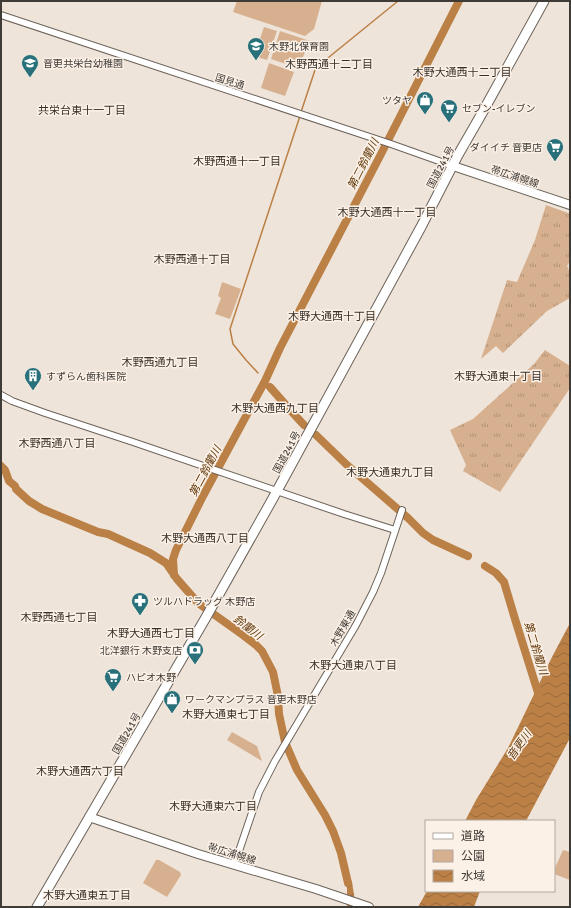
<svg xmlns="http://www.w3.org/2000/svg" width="571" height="908" font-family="Signika,'Noto Sans JP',sans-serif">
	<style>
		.grass { fill: url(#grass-tufts) }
		.green { fill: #d7b18f }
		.water { fill: url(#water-waves) }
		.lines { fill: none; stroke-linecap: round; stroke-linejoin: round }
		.stream { stroke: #bb8046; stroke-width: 1.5 }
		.river { stroke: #bb8046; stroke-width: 8 }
		.minor-casing { stroke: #6b6259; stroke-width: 8 }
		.major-casing { stroke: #6b6259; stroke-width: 10 }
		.highway-casing { stroke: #6b6259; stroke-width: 11 }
		.minor { stroke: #fff; stroke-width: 6 }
		.major { stroke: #fff; stroke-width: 8 }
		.highway { stroke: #fff; stroke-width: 9 }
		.labels { text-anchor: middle; stroke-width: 3; stroke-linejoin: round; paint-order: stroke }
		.poi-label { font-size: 10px; fill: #3f3b37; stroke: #fcf1e7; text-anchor: start }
		.street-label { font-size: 10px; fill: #3f3b37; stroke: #fcf1e7 }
		.neighbourhood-label { font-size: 11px; fill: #383028; stroke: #fcf1e7 }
		.water-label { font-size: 11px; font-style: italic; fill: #603809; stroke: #fcf1e7 }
	</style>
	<defs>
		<pattern id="grass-tufts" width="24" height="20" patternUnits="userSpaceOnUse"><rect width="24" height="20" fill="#d7b18f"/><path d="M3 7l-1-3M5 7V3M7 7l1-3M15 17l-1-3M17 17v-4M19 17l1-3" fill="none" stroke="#b09176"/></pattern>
		<pattern id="water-waves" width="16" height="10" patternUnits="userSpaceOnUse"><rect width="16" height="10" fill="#bb8046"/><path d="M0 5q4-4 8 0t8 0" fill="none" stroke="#996a3b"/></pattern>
	</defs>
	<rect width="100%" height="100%" fill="#efe4da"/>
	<!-- grass -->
	<g class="grass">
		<polygon points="546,205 568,213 570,215 570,261 567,266 570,272 570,298 547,311 503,353 496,346 481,359 507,280 517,282 535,240"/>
		<polygon points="545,350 570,366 570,388 500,492 463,471 466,465 450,430 473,419 534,364"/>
	</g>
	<!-- green -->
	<g class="green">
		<polygon points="237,1 322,1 314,29 305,36 233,12"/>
		<polygon points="264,27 277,31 267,60 254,56"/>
		<polygon points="280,31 310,41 298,68 271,59"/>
		<polygon points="269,63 294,72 285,96 261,88"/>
		<polygon points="222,282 241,289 230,319 215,314 221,298 218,296"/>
		<polygon points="232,732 257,746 262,761 227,740"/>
		<polygon points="563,850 570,852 570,880 554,874 554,870"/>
		<polygon points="156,860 159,860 180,872 181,875 167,897 143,883"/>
	</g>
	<!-- water -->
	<g class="water">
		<polygon points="570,623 570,738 526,821 465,821 476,800 508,748 552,657"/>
		<polygon points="346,871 352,882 356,907 347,907 347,888 344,873"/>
		<polygon points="427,891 480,891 474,907 418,907"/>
	</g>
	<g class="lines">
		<!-- stream -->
		<g class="stream">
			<polyline points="301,112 315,70 318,66 398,1"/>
			<polyline points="258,373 246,360 233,344 230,329 300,116"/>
			<polyline points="265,377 266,377"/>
		</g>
		<!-- river -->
		<g class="river">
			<polyline points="270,387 292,412 304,425"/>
			<polyline points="316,435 347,465 408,518 423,533 433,540 468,556"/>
			<polyline points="1,466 5,470 9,481 15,486 16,489 29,501 42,509 98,532 108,534 150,553 166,563 177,579 198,603 243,635 256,645 262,651 273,672 278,696 279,714 285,742 297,770 325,815 333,831 341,853 348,883"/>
			<polyline points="485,566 496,573 504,582 515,619 540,699"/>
			<polyline points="174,575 173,559 176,550 203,496 265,381 280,348 380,156 459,1"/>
		</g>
		<defs>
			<g id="minor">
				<polyline points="1,15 391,144 453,166"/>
				<polyline points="1,395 12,401 45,413 133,442 344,514 395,530"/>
				<polyline points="233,864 237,857 259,792 275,761 356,625 373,592 381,573 402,510"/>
			</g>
			<g id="major">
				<polyline points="453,166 570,205"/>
				<polyline points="89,817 198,854 316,889 369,907"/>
			</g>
			<polyline id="highway" points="37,907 205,619 272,500 421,227 458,155 481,115 544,1"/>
		</defs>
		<!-- minor casing -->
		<use href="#minor" class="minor-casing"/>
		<!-- major casing -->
		<use href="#major" class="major-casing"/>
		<!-- highway casing -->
		<use href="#highway" class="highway-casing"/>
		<!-- minor -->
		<use href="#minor" class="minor"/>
		<!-- major -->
		<use href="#major" class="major"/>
		<!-- highway -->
		<use href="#highway" class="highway"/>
	</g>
	<!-- icons -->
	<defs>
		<symbol id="school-pin" viewBox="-11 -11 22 30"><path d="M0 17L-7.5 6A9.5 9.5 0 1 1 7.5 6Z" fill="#28717a" stroke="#fcf1e7"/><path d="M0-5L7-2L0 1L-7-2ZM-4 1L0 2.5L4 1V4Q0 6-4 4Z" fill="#fff"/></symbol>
		<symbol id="shop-pin" viewBox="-11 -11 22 30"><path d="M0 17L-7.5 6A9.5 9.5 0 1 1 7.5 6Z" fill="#28717a" stroke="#fcf1e7"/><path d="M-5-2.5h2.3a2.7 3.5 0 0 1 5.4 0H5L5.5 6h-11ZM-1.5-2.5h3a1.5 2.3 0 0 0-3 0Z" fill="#fff"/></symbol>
		<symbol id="supermarket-pin" viewBox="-11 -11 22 30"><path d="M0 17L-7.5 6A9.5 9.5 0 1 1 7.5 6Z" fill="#28717a" stroke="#fcf1e7"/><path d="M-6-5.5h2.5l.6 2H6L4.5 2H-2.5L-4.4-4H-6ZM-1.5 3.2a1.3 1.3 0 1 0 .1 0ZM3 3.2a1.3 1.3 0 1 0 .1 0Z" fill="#fff"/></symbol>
		<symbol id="building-pin" viewBox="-11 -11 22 30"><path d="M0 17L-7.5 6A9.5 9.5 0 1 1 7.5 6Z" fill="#28717a" stroke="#fcf1e7"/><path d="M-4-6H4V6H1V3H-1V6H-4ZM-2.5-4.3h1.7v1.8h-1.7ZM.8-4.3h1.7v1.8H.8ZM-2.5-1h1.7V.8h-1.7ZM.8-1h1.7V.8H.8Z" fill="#fff"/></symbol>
		<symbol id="pharmacy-pin" viewBox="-11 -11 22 30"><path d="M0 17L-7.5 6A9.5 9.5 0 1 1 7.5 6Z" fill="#28717a" stroke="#fcf1e7"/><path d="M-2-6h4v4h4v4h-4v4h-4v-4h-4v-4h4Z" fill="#fff"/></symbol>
		<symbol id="bank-pin" viewBox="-11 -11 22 30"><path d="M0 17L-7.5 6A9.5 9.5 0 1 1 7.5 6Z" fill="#28717a" stroke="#fcf1e7"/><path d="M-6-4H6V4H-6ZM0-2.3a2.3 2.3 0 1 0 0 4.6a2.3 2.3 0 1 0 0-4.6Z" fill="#fff"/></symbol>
	</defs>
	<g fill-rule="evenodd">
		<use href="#school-pin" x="246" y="36" width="20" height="27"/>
		<use href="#school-pin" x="20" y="53" width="20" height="27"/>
		<use href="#shop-pin" x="415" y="90" width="20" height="27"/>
		<use href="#supermarket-pin" x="439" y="98" width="20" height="27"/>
		<use href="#supermarket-pin" x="545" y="137" width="20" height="27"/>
		<use href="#building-pin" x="23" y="366" width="20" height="27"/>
		<use href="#pharmacy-pin" x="130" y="591" width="20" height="27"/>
		<use href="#bank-pin" x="185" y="640" width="20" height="27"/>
		<use href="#supermarket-pin" x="103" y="667" width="20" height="27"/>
		<use href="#shop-pin" x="162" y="689" width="20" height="27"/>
	</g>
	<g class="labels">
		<!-- poi labels -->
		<g class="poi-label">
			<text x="269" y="50">木野北保育園</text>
			<text x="43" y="67">音更共栄台幼稚園</text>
			<text x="412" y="104" text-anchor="end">ツタヤ</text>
			<text x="462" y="112">セブン-イレブン</text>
			<text x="542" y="151" text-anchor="end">ダイイチ 音更店</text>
			<text x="46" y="380">すずらん歯科医院</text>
			<text x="153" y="605">ツルハドラッグ 木野店</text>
			<text x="182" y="654" text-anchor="end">北洋銀行 木野支店</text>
			<text x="126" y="681">ハピオ木野</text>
			<text x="185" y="703">ワークマンプラス 音更木野店</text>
		</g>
		<!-- street labels -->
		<g class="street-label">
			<text transform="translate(230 81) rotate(18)" y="4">国見通</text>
			<text transform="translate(440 167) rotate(-62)" y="4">国道241号</text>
			<text transform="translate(515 176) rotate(18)" y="4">帯広浦幌線</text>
			<text transform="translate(286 452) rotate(-62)" y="4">国道241号</text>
			<text transform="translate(342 628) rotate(-60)" y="4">木野東通</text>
			<text transform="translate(126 733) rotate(-60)" y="4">国道241号</text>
			<text transform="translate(232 853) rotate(17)" y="4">帯広浦幌線</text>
		</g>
		<!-- neighbourhood labels -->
		<g class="neighbourhood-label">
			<text x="329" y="68">木野西通十二丁目</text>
			<text x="462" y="76">木野大通西十二丁目</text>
			<text x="82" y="114">共栄台東十一丁目</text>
			<text x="237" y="165">木野西通十一丁目</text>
			<text x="387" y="216">木野大通西十一丁目</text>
			<text x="192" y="263">木野西通十丁目</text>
			<text x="332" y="320">木野大通西十丁目</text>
			<text x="160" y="366">木野西通九丁目</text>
			<text x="498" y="380">木野大通東十丁目</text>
			<text x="275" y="412">木野大通西九丁目</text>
			<text x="57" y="447">木野西通八丁目</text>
			<text x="390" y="476">木野大通東九丁目</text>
			<text x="205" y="542">木野大通西八丁目</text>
			<text x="59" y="621">木野西通七丁目</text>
			<text x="151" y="637">木野大通西七丁目</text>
			<text x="353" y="669">木野大通東八丁目</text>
			<text x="226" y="718">木野大通東七丁目</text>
			<text x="80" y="775">木野大通西六丁目</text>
			<text x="213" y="810">木野大通東六丁目</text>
			<text x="87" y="899">木野大通東五丁目</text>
		</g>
		<!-- water labels -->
		<g class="water-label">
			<text transform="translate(363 164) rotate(-63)" y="4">第二鈴蘭川</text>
			<text transform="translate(205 471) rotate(-62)" y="4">第二鈴蘭川</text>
			<text transform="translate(248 627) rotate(37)" y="4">鈴蘭川</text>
			<text transform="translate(536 648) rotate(73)" y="4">第二鈴蘭川</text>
			<text transform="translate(519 745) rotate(-55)" y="4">音更川</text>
		</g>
	</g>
	<!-- border -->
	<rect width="571" height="908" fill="none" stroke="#3f3b37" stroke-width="4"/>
	<!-- legend -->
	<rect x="425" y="820" width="130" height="72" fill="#fcf1e7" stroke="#b0a8a1"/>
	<rect x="433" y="833" width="20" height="6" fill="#ffffff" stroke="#b0a8a1"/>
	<text x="461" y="840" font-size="12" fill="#3f3b37">道路</text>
	<rect x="433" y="850" width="20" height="12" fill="#d7b18f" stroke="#b0a8a1"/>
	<text x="461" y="860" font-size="12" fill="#3f3b37">公園</text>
	<rect x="433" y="870" width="20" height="12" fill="url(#water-waves)" stroke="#b0a8a1"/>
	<text x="461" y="880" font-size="12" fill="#3f3b37">水域</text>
</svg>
